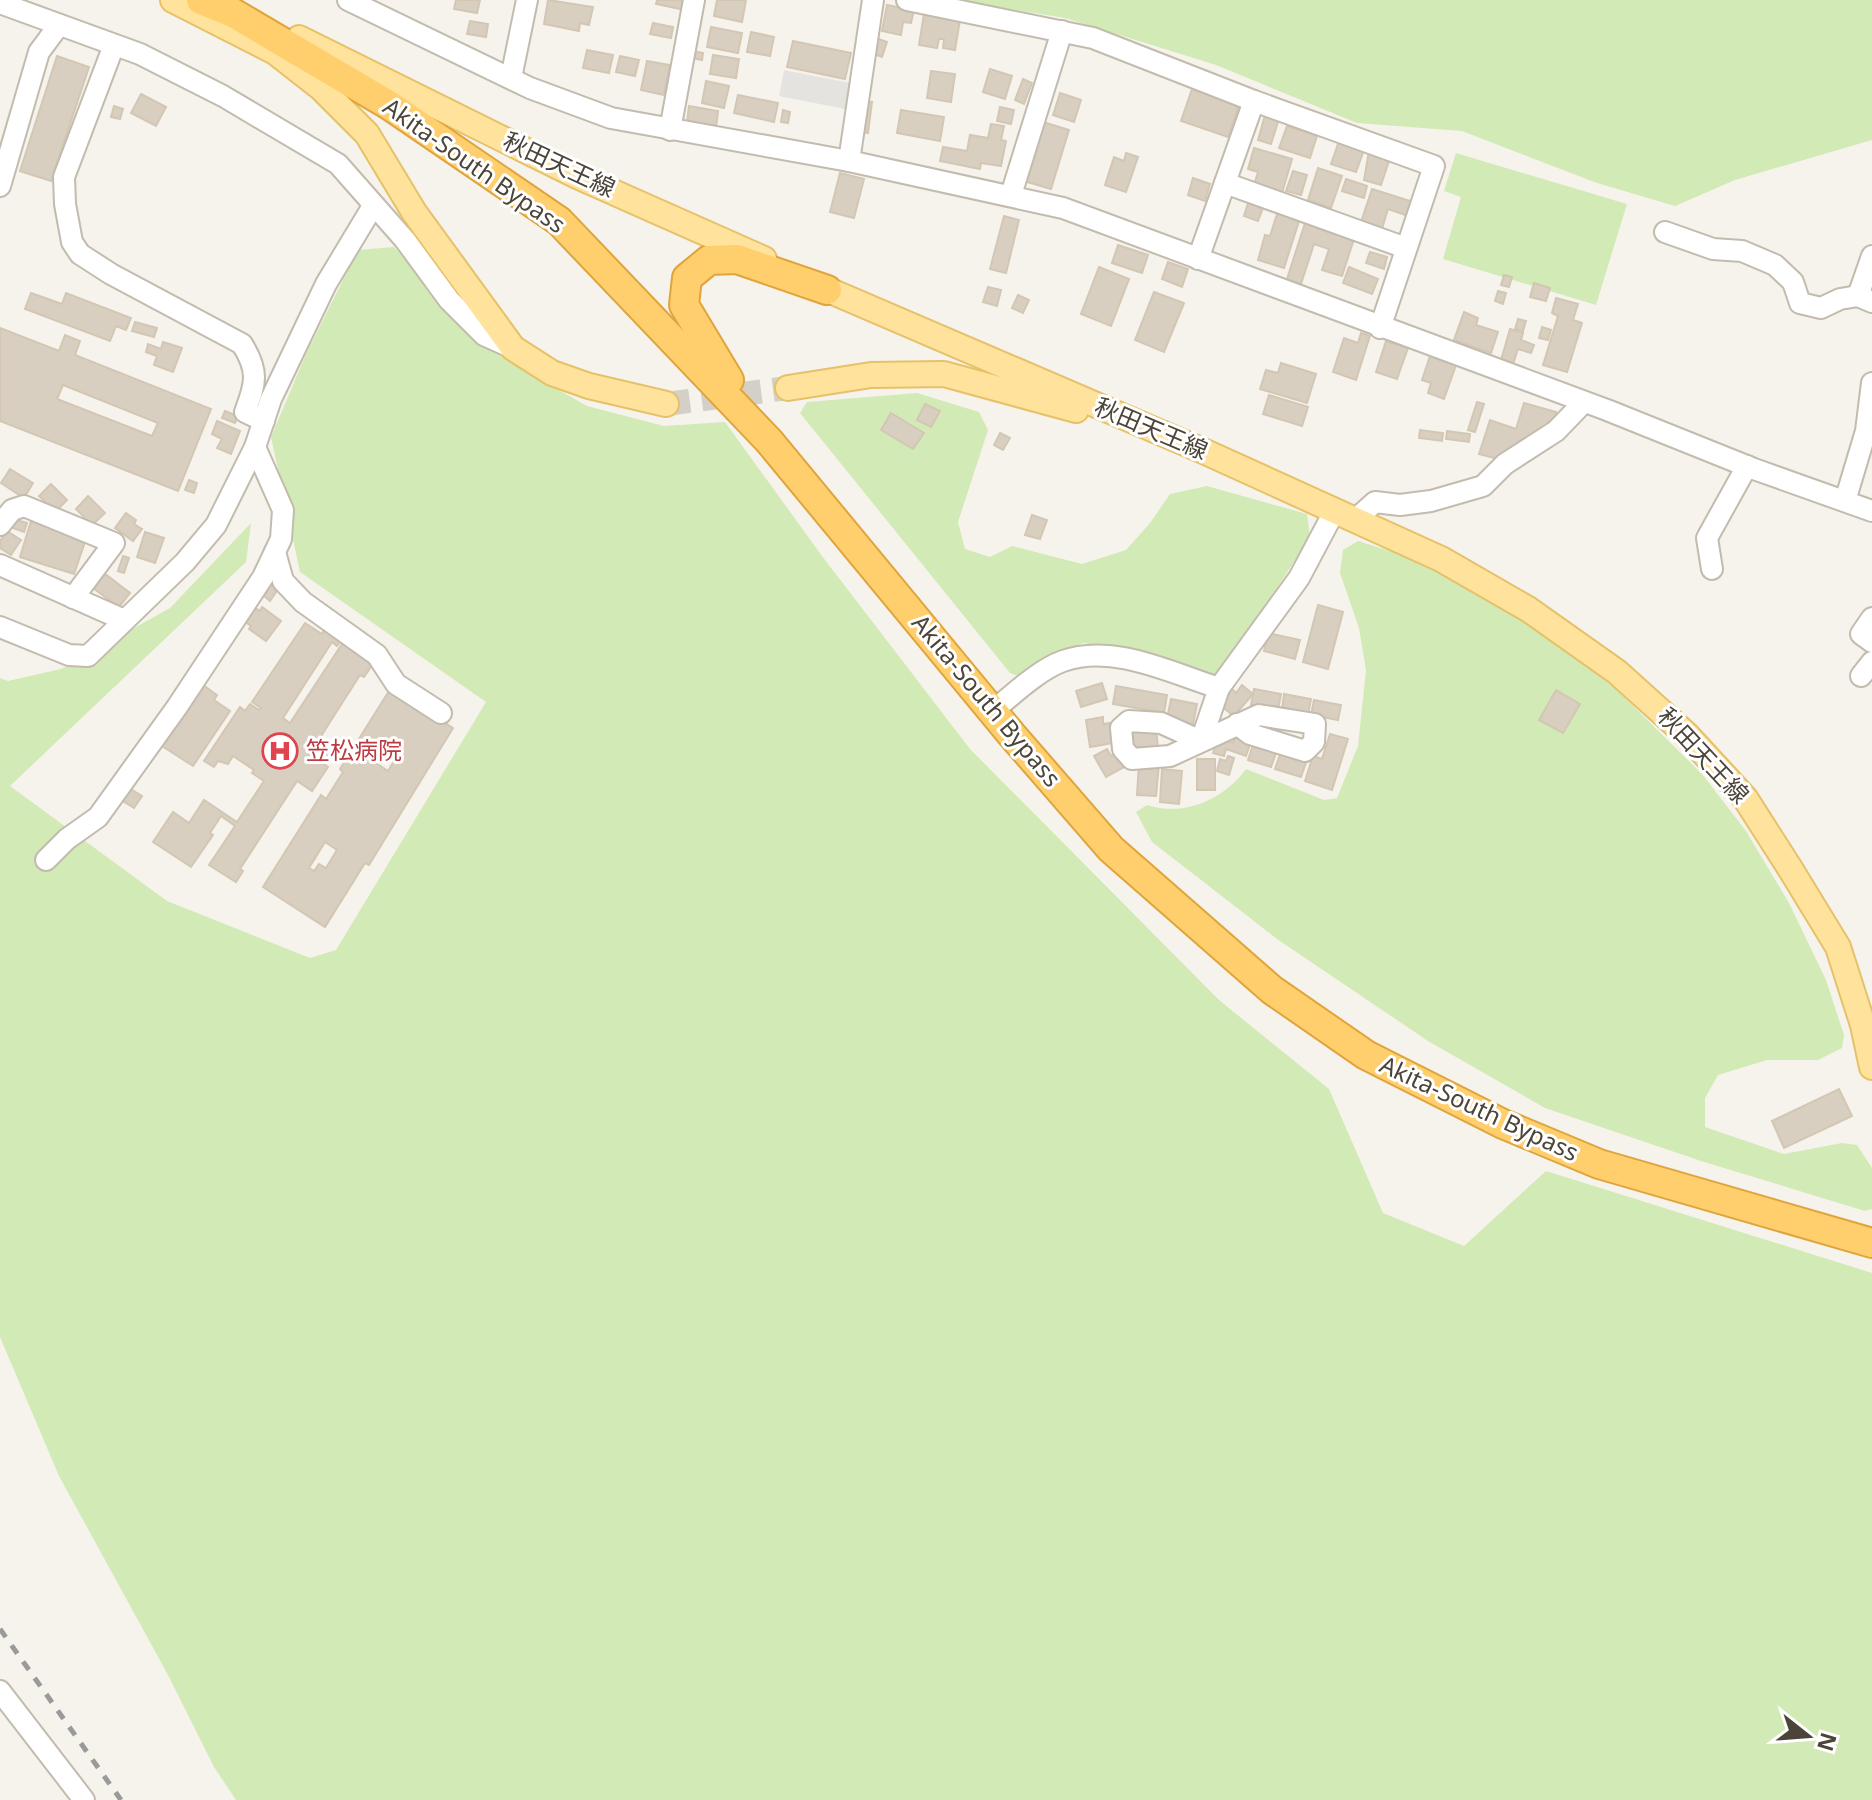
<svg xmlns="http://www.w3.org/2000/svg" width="1872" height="1800" font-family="'Noto Sans','Noto Sans JP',sans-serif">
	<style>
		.green { fill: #d2eab5 }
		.parking { fill: #e5e3e0 }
		.building { fill: #d8cfc1; stroke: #d3c7b4; stroke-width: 2; fill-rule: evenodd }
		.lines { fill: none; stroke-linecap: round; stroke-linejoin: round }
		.major-tunnel { stroke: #d4d0c8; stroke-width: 24; stroke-dasharray: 24 12; stroke-linecap: butt }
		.minor-casing { stroke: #c2bbae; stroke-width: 24 }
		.major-casing { stroke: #e6c16a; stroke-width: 28 }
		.highway-casing { stroke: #e0a43c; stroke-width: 32 }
		.minor { stroke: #fff; stroke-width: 20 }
		.major { stroke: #ffe39c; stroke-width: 24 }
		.highway { stroke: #ffcf6e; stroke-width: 28 }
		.rail { stroke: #9a9a9a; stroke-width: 5; stroke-dasharray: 10 10; stroke-linecap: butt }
		.labels { text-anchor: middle; stroke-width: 6; stroke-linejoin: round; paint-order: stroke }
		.street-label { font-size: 24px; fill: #4b4439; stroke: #fff }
		.health-label { font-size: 24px; fill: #be3a42; stroke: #fff; text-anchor: start }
	</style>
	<rect width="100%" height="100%" fill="#f6f3ec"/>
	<!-- green -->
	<g class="green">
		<polygon points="956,0 1872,0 1872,140 1735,180 1675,206 1597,183 1462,131 1357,123 1216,65 1065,18"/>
		<polygon points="1456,153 1627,204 1596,305 1443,259 1461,197 1444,191"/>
		<polygon points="394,247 480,340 520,368 587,406 664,426 725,422 822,556 970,749 1219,1000 1329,1089 1383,1213 1464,1246 1546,1171 1872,1273 1872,1800 236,1800 214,1767 168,1675 59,1476 0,1337 0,678 8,681 61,669 170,608 251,523 246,562 10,786 167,901 310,958 336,950 486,702 300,572 271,437 306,354 358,250"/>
		<polygon points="917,393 979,412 988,430 958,522 965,549 990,557 1012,546 1082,564 1126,550 1150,523 1170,494 1207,486 1307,514 1310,537 1224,670 1207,678 1084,643 1054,653 1018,676 1010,673 800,413 807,402"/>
		<path d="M1358 541 1434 565 1525 619 1617 690 1702 774 1746 831 1789 903 1826 980 1844 1035 1842 1048 1818 1060H1767L1718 1075 1705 1098V1127L1784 1154 1842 1143 1857 1145 1872 1168V1209L1865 1211 1701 1161 1545 1108 1428 1041 1277 939 1152 842 1136 812 1147 805C1184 817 1223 800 1246 769L1324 800 1337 798 1358 746 1366 670 1359 628 1340 573 1343 550Z"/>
	</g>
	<!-- parking -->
	<polygon class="parking" points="784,70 850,83 845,109 779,96"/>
	<!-- building -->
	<g class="building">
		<polygon points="456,0 480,0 477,13 454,9"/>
		<polygon points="548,0 593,7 589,25 580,23 579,31 544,24"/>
		<polygon points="657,0 687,0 685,10 656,4"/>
		<polygon points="717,0 746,0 742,22 714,16"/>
		<polygon points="887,5 914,10 911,23 903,22 901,35 882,31"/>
		<polygon points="924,14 960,20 955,50 943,48 944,39 939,39 937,48 919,45"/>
		<polygon points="470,21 488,24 486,37 467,34"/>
		<polygon points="653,23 673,27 671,38 650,34"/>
		<polygon points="711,27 742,33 738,53 707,47"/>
		<polygon points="751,32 774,37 770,56 747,52"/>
		<polygon points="875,38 887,42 882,57 871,53"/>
		<polygon points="793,41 851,53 845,79 787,67"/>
		<polygon points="587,50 613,55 609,73 583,68"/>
		<polygon points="693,51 703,53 702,60 692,58"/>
		<polygon points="713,55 739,59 736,78 710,74"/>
		<polygon points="57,56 89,67 51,181 20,171"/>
		<polygon points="620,56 639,60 635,76 616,72"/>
		<polygon points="647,61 670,65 664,95 641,90"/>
		<polygon points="990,69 1012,76 1005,99 983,92"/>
		<polygon points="931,71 955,74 951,102 927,98"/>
		<polygon points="1023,79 1032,83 1024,104 1015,100"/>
		<polygon points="706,81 729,86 724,108 702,103"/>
		<polygon points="1192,89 1239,105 1228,137 1181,121"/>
		<polygon points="1060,93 1081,100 1074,122 1053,115"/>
		<polygon points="141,94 166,107 156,126 131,113"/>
		<polygon points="738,95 778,103 774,122 734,113"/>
		<polygon points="861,101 872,102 868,133 857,132"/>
		<polygon points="114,106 123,109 120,119 111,117"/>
		<polygon points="689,106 718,111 716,127 687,122"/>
		<polygon points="1000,107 1014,110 1011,124 997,121"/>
		<polygon points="783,110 790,112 788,123 781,122"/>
		<polygon points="901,110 944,117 940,141 897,133"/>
		<polygon points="1265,115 1279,119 1271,144 1258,140"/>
		<polygon points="1043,122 1069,130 1051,189 1024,181"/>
		<polygon points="991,124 1004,126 1001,140 1006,141 1001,166 981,163 980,169 940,161 943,147 967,151 970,135 988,138"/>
		<polygon points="1287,126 1317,136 1310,158 1279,148"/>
		<polygon points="1340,138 1365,147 1356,172 1331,164"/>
		<polygon points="1254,148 1292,159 1282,193 1254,185 1258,172 1248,169"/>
		<polygon points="1369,151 1390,158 1381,185 1364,180"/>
		<polygon points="1126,153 1138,157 1126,192 1105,185 1114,157 1124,161"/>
		<polygon points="1318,168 1342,176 1331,208 1308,200"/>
		<polygon points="1293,171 1307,175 1301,195 1286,191"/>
		<polygon points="840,173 864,179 854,218 830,212"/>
		<polygon points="1193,178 1210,184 1205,201 1188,195"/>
		<polygon points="1346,179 1367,186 1364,198 1342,191"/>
		<polygon points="1372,189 1413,202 1408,216 1388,209 1381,232 1360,225"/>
		<polygon points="1249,200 1264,205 1258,221 1244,216"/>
		<polygon points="1279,208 1301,215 1284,268 1258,260 1265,235 1270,236"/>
		<polygon points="1004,216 1019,220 1006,273 990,269"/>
		<polygon points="1306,220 1355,236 1342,276 1322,270 1329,249 1314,244 1301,284 1287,279"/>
		<polygon points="1118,245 1148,255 1142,273 1112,263"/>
		<polygon points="1370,252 1387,257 1384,269 1366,263"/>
		<polygon points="1168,262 1188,269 1182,287 1162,279"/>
		<polygon points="1099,267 1129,279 1111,326 1081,314"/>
		<polygon points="1349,267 1378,279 1372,294 1343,283"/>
		<polygon points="1504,275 1512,277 1509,287 1501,285"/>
		<polygon points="1534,283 1550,288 1546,301 1530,297"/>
		<polygon points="988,287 1001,290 997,306 983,302"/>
		<polygon points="1498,291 1506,293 1503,304 1495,301"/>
		<polygon points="1154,292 1184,303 1164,352 1135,340"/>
		<polygon points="31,293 62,304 66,293 131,318 126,330 116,326 110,341 25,309"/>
		<polygon points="1018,295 1029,300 1023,313 1012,308"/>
		<polygon points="1556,298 1578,304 1573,320 1582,323 1567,372 1543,365 1558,316 1552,313"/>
		<polygon points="1464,312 1478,318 1476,325 1498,332 1491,353 1454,340"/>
		<polygon points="1518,319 1526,321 1523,331 1515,329"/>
		<polygon points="135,322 157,328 154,337 132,331"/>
		<polygon points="1542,327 1551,330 1548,340 1539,338"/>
		<path d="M0 328 59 351 65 335 80 341 75 355 211 409 178 491 0 421ZM63 385 158 423 152 436 57 399Z"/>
		<polygon points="1510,329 1523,333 1521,340 1534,345 1531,353 1518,349 1513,364 1501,360"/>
		<polygon points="1361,333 1370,336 1356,380 1333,372 1344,338 1358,343"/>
		<polygon points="1386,341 1408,348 1397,379 1376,372"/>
		<polygon points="163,342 182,348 173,372 154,365 157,356 146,352 148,344 161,349"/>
		<polygon points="1430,356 1456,365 1444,399 1428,393 1431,383 1422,380"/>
		<polygon points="1281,363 1316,374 1307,403 1260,389 1266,370 1278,373"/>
		<polygon points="1269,395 1308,407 1302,426 1263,414"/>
		<polygon points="1477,402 1484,404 1475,432 1468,430"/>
		<polygon points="1524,403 1556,412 1556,418 1535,438 1502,460 1479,454 1490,420 1516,429"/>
		<polygon points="925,404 940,411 931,427 917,420"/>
		<polygon points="225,411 238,416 235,423 222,418"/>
		<polygon points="891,413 924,433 913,449 881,430"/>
		<polygon points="217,421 240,431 231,454 217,448 222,439 212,434"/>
		<polygon points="1420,430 1443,433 1442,441 1419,438"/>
		<polygon points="1447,431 1470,434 1469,442 1446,439"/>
		<polygon points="1000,433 1010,438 1003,450 994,445"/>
		<polygon points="10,469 33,483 24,498 1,483"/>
		<polygon points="189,480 197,483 194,493 185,490"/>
		<polygon points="51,484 67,500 55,512 39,496"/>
		<polygon points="88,496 105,513 92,525 76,509"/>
		<polygon points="126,513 136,520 134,524 142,529 133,541 115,528"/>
		<polygon points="1032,515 1047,520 1040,539 1025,535"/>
		<polygon points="13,519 27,523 24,532 10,527"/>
		<polygon points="31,521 76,536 75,539 85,542 74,574 20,557"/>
		<polygon points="7,531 21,540 11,555 0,548 0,541"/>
		<polygon points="145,532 164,538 155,563 137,557"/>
		<polygon points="123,556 129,558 124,573 118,571"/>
		<polygon points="104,573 130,593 119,607 93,588"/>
		<polygon points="271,584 278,589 270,601 263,595"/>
		<polygon points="1318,605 1343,612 1328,669 1303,662"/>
		<polygon points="254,607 260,611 262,607 281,621 266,641 249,629 251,626 244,621"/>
		<polygon points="305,623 322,634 325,628 342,639 337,646 332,642 283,718 290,723 346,638 377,658 364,677 360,675 309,755 317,760 324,748 331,753 324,764 328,767 312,791 297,781 240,869 243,871 236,882 209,865 235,826 221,816 210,833 213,835 191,867 153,842 173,812 189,823 204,800 237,822 264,781 252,773 254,770 233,756 228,764 218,761 214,767 204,761 240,707 245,711 250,704 259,710 261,708 252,702"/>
		<polygon points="1268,633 1300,640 1295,659 1264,651"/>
		<polygon points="1102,683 1107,699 1081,707 1076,691"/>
		<polygon points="203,685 217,695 214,700 230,711 193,766 162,746"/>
		<polygon points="1242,685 1253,694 1234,716 1217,703 1230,687 1236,693"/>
		<polygon points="1116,686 1167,695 1164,713 1113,704"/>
		<path d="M391 688 453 728 369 865 365 863 325 927 263 887 321 795 326 799 343 772 340 769ZM392 738 397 741 392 749 399 753 388 771 376 763ZM325 842 337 850 326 868 319 864 314 871 309 868Z"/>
		<polygon points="1254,689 1281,694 1278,710 1251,705"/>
		<polygon points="1556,690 1580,704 1563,733 1539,720"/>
		<polygon points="1284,694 1311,699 1308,715 1282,710"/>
		<polygon points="1171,699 1197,704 1193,724 1167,719"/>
		<polygon points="1314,700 1341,705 1338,720 1311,715"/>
		<polygon points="1103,717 1103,724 1110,723 1113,743 1090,747 1086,720"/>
		<polygon points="1156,729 1158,748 1130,751 1128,732"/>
		<polygon points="1330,734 1348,739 1332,790 1305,781 1313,756 1322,759"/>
		<polygon points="1235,735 1251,741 1246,756 1226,749 1224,756 1213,753 1218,738 1233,743"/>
		<polygon points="1254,742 1277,750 1271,767 1248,760"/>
		<polygon points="1107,749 1111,756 1116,753 1124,767 1106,777 1094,756"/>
		<polygon points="1282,749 1308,757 1301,777 1275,769"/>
		<polygon points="1228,756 1234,758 1229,775 1217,771 1220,759 1226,761"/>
		<rect x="1197" y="759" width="18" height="31"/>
		<polygon points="1139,762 1159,764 1156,796 1137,795"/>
		<polygon points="1162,769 1182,771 1179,804 1160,802"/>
		<polygon points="129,788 142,796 134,808 121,800"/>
		<polygon points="1839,1089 1852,1116 1784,1148 1772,1121"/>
	</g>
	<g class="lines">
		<!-- major-tunnel -->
		<polyline class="major-tunnel" points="666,404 788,388"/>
		<defs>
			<g id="minor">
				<polyline points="348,0 530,88 611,118 849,161 1063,208 1607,410 1754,469 1872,511"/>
				<polyline points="907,0 1093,38 1254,101 1434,166 1380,328"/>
				<polyline points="0,3 140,54 223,96 338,164 405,240 449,300 484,335 513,348"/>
				<path d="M114 45 64 177 65 204 72 242 80 254 111 274 242 344C259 371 256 383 245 412L264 421"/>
				<polyline points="511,78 527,0"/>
				<polyline points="670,130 694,0"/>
				<polyline points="849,161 873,0"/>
				<polyline points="1225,183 1406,248"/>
				<polyline points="0,186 39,52 59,25"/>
				<polyline points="1011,195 1062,31"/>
				<polyline points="1665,232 1713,249 1742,251 1775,265 1793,282 1800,303 1821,308 1840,299 1858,296 1872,302"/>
				<polyline points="1198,259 1254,101"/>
				<polyline points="1858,296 1872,256"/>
				<polyline points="1845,501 1866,431 1872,383"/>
				<polyline points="1356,519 1375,502 1400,505 1431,501 1483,486 1505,464 1556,431 1584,402"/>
				<polyline points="0,525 12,510 24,506 114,543 73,598"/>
				<polyline points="275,552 283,581 303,602 377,655 396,684 441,713"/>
				<polyline points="0,565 124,620"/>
				<polyline points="1712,569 1707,538 1747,466"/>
				<polyline points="1872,618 1861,634 1872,642"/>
				<polyline points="0,627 69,655 88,656 185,562 216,525 255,447 271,399 326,284 373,206"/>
				<polyline points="1861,676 1872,662"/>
				<path d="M993 711C1012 695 1040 669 1063 661 1113 643 1171 673 1219 688"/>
				<polyline points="1201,741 1161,723 1129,721 1121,728 1123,749 1132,759 1170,756 1259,715 1315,724 1314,742 1305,751 1250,734 1237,724"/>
				<polyline points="1201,741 1219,688 1299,578 1335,510"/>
				<polyline points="46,860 67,839 98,817 177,707 263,577 281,539 283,510 255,447"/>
				<polyline points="0,1691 84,1800"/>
			</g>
			<g id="major">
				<polyline points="173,0 275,52 321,88 367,134 414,212 513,348 552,373 589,386 666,404"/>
				<polyline points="299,38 577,176 764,259"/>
				<polyline points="812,283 1201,450 1441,559 1528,609 1617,672 1688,736 1745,798 1791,870 1838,947 1863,1025 1872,1067"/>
				<polyline points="788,388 871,375 944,374 1076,410"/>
			</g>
			<g id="highway">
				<polyline points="201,0 233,13 389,105 559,221 769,441 1012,735 1111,849 1272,990 1366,1055 1503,1124 1599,1164 1872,1243"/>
				<polyline points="729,380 684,305 687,278 709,260 737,259 827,290"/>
			</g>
		</defs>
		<!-- minor casing -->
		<use href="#minor" class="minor-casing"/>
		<!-- major casing -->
		<use href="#major" class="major-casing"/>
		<!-- highway casing -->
		<use href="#highway" class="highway-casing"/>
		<!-- minor -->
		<use href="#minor" class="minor"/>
		<!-- major -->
		<use href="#major" class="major"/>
		<!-- highway -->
		<use href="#highway" class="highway"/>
		<!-- rail -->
		<polyline class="rail" points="0,1629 121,1800"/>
	</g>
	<!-- icons -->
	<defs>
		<symbol id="hospital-ring" viewBox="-11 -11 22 22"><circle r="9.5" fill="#fff" stroke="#e0444e" stroke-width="1.5"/><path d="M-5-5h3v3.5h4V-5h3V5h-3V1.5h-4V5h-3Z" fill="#e0444e"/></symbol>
	</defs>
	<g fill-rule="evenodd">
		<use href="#hospital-ring" x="260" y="731" width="40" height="40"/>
	</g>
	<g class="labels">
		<!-- street labels -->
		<g class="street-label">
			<text transform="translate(559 165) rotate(25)" y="8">秋田天王線</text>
			<text transform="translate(474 166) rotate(35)" y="8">Akita-South Bypass</text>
			<text transform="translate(1151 429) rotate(23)" y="8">秋田天王線</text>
			<text transform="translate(986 701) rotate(50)" y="8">Akita-South Bypass</text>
			<text transform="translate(1703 756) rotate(47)" y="8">秋田天王線</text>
			<text transform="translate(1479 1109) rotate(25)" y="8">Akita-South Bypass</text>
		</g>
		<!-- health labels -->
		<g class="health-label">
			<text x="306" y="759">笠松病院</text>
		</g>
	</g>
	<!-- north arrow -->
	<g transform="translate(1808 1736) rotate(107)" stroke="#ffffff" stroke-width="6" paint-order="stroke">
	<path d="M0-6L14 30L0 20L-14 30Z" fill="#4b4439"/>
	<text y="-12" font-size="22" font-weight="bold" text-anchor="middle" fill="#4b4439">N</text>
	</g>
</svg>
